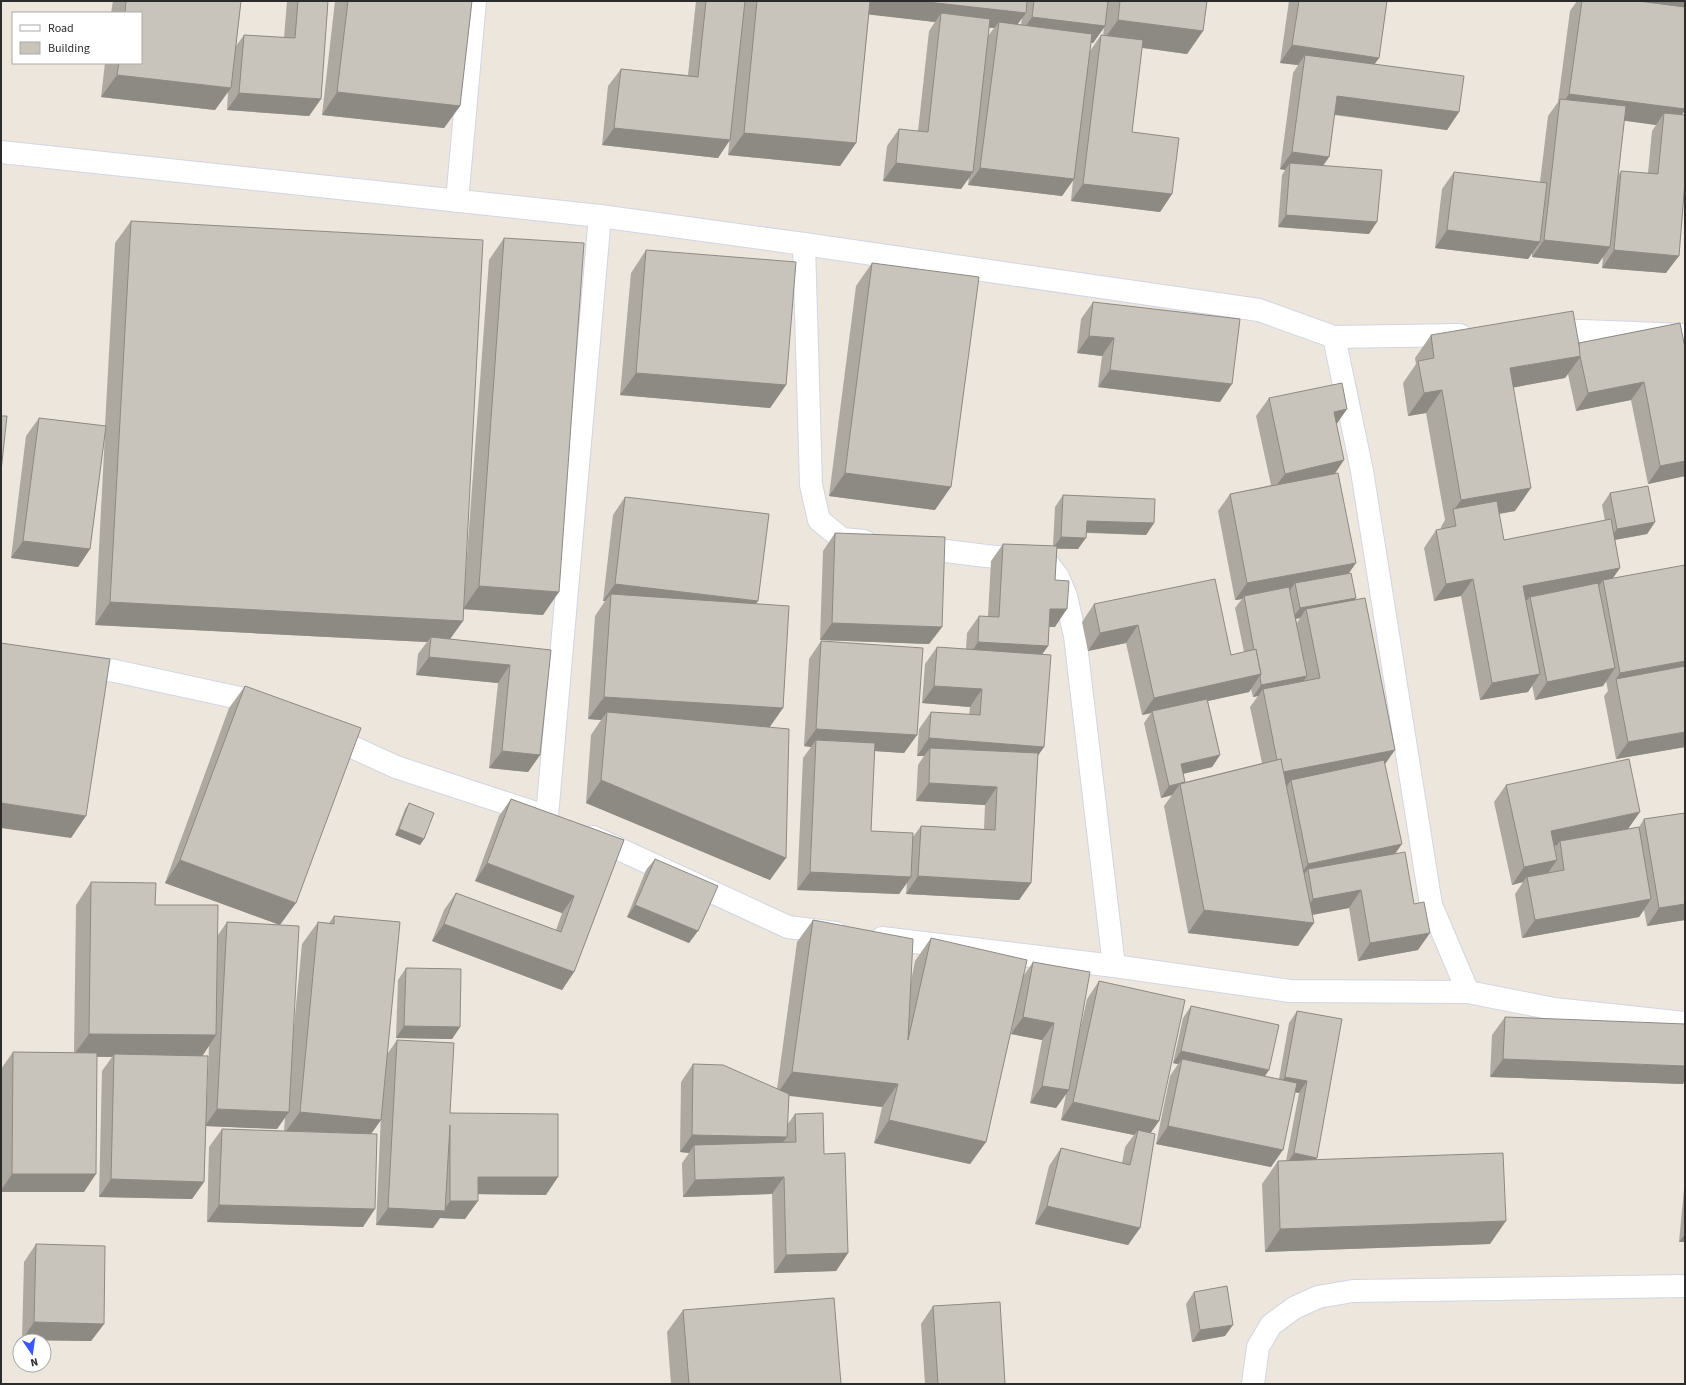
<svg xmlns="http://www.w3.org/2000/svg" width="1686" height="1385" font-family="'Source Sans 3',sans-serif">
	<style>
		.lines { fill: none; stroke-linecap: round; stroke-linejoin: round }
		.street-casing { stroke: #d2d5e4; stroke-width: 24 }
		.street { stroke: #fff; stroke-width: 22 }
		.wall { fill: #ada9a1; fill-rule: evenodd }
		.shaded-wall { fill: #8d8983 }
		.building { fill: #c9c4bb; stroke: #8d8983 }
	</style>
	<rect width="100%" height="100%" fill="#ede6dc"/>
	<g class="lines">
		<defs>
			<g id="street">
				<polyline points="1,152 600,216 804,244 1259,310 1334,337 1362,471 1431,905 1468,992 1554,1009 1685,1023"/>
				<polyline points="457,201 475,1"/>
				<polyline points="804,244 811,485 819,520 842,539 864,541"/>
				<polyline points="1546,332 1582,331 1685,335"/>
				<polyline points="1334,337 1460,335"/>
				<polyline points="914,547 986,556 1046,561 1058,577 1066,596 1075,636 1114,966"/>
				<polyline points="79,666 115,671 244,699 264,707"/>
				<polyline points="326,735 396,767 536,813"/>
				<polyline points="547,816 600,216"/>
				<polyline points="593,837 788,927 836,933"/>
				<polyline points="882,938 1114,966 1290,991 1468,992"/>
				<polyline points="1253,1384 1258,1347 1271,1325 1294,1308 1318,1297 1353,1291 1685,1286"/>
			</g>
		</defs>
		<!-- street casing -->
		<use href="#street" class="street-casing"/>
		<!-- street -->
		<use href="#street" class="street"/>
	</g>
	<!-- wall -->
	<g class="wall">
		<polygon points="113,1 241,1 236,46 244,35 284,38 287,1 328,1 321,99 309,116 227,110 228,91 215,110 101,97 105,63 141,63 141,13 111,13"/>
		<polygon points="335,1 472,1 460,106 444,128 322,115"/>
		<path d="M696 1H1207L1203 31 1187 54 1142 48 1132 132 1172 194 1160 212 1071 201 1073 180 1062 196 968 185 969 178 961 189 883 181 887 146 899 129 918 131 929 31 935 22 869 14 856 143 840 166 728 155 730 135 718 158 602 145 608 86 621 69 688 75ZM1022 18 1021 25 1018 24ZM989 28H994L988 36ZM1104 28 1103 36 1101 35 1090 51 1091 43H1093Z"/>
		<polygon points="1289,1 1387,1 1379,58 1374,64 1459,112 1447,130 1334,115 1329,157 1323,166 1369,234 1278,227 1282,175 1285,170 1280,169 1293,73 1298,65 1280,63"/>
		<path d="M1577 1H1685V110L1682 115 1666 273 1602 268 1603 257 1598 264 1532 257V253L1528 259 1435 248 1442 189 1454 172 1540 182 1548 116 1558 102 1570 11ZM1624 120 1656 125 1652 131 1648 173 1621 171 1618 176Z"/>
		<polygon points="131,221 463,621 450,639 551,650 540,755 528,772 489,768 498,683 416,675 418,654 427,642 95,625 105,433 90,549 78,567 11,558 26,436 39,418 105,426 115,243"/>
		<polygon points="504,238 543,615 463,609 489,260"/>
		<polygon points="646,250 786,385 770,408 620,395 631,273"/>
		<polygon points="872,263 935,510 829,496 856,286"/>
		<polygon points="1093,302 1220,402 1098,387 1102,356 1077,353 1081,319"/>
		<polygon points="1680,323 1685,476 1648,484 1631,400 1576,411 1568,374 1565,378 1514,387 1515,511 1499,514 1504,540 1605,521 1602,505 1610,493 1655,522 1647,534 1615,540 1620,568 1612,579 1685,747 1616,759 1604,696 1608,691 1606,681 1603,686 1535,700 1532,685 1528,692 1480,700 1461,596 1434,601 1424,548 1436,530 1441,529 1441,527 1445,520 1426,413 1408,416 1403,383 1416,364 1415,358 1431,335 1579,343"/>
		<path d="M1269 398 1347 409 1336 425 1335 473 1356 563 1348 573 1356 598 1354 600 1385 764 1395 854 1418 950 1358 961 1349 908 1312 915 1298 946 1188 933 1164 806 1172 795 1161 798 1144 723 1151 713 1142 715 1126 643 1088 651 1082 622 1094 604 1231 655 1244 652 1235 608 1242 599 1235 600 1218 511 1230 494 1271 485 1256 416ZM1300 618 1297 623 1296 619ZM1251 689 1253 697 1258 696 1250 707 1262 763 1185 782 1183 774 1212 767 1220 755 1208 701 1249 692Z"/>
		<polygon points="1063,495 1154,523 1146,535 1086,533 1078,549 1057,549 1055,580 1055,627 1049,627 1048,646 1042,654 1044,747 1038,755 1031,883 1019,900 906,894 907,883 899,894 797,890 803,758 811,747 804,746 809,659 821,641 917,735 904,753 874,751 871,831 913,837 921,826 984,829 985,805 916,801 918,765 924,756 917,756 919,729 931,712 969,715 970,707 922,703 925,664 937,647 966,649 967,633 979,616 988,616 991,561 1003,544 1053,546 1055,507"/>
		<polygon points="625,497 756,603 783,708 769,727 770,880 586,803 591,735 601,720 588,719 595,616 605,601 603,601 613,515"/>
		<polygon points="835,533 942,627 929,644 820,640 823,551"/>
		<path d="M245 686 280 925 293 1036 302 944 318 922 329 923 334 916 388 1053 397 1040 450 1113 546 1195 478 1194 465 1219 440 1218 433 1228 376 1225 381 1116V1120L371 1134 363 1227 207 1222 209 1147 222 1129 284 1131 285 1117 277 1129 206 1126 204 1182 192 1199 99 1197 102 1071 112 1057H97L84 1192H1V1069L13 1052 74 1053 76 905 91 882 155 905 218 935 227 922 280 925 165 883 229 708ZM209 1046 207 1097 202 1056Z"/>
		<polygon points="1506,785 1629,829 1639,827 1644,819 1685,813 1685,920 1647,926 1644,910 1639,917 1522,938 1515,894 1523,882 1512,885 1494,802"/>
		<polygon points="511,799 624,840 574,972 562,990 432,941 444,910 456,893 556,930 562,913 475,881 499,816"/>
		<polygon points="409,803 424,839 420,845 395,835 405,809"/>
		<polygon points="655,859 689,943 627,917 646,870"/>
		<polygon points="813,920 911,981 915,961 931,938 1024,975 1033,962 1077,1043 1087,999 1099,981 1159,1121 1150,1133 1140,1228 1128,1245 1035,1224 1049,1166 1061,1148 1122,1163 1125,1147 1134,1135 1061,1120 1066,1094 1056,1108 1030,1103 1042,1040 1011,1034 1014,1018 986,1142 970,1164 874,1143 882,1107 789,1096 787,1125 795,1114 824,1154 848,1253 836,1271 774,1273 772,1194 683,1197 682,1163 689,1153 680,1152 681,1082 693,1064 777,1089 797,942"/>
		<polygon points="406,968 460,1027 452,1039 396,1038 398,980"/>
		<polygon points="1191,1006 1265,1076 1279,1079 1289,1023 1297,1011 1342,1019 1315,1160 1490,1244 1265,1252 1262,1184 1278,1161 1286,1161 1299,1093 1295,1092 1271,1167 1156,1144 1170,1076 1178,1064 1173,1063 1183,1018"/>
		<polygon points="1505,1017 1683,1084 1490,1077 1492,1035"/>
		<polygon points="1685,1179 1685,1242 1679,1242"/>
		<polygon points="36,1244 104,1324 91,1341 22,1340 24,1262"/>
		<polygon points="1194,1292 1225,1336 1192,1342 1186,1304"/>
		<polygon points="933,1306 1005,1384 925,1384 921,1324"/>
		<polygon points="683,1310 841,1384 671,1384 667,1332"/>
	</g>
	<!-- shaded-wall -->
	<g class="shaded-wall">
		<polygon points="864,1 919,1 1026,13 1013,30 999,22 994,28 940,22 941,13 935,22 855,13"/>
		<polygon points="1582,1 1685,1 1685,20"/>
		<polygon points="1032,17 1105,26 1093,43 1020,34"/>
		<polygon points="1118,20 1203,31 1187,54 1102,42"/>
		<polygon points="1292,45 1379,58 1367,75 1305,55 1298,65 1280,63"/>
		<polygon points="117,75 231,88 215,110 101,97"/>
		<polygon points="337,92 460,106 444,128 322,115"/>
		<polygon points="239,93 321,99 309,116 227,110"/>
		<polygon points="1569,94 1685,109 1685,110 1673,127 1664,113 1656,125 1559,112 1559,108"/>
		<polygon points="1337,96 1459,112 1447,130 1325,113"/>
		<polygon points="614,128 730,140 718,158 602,145"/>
		<polygon points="744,133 856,143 840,166 728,155"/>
		<polygon points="1292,152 1329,157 1317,174 1290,163 1285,170 1280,169"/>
		<polygon points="896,163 973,172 961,189 883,181"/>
		<polygon points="980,168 1074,179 1062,196 968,185"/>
		<polygon points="1083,184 1172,194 1160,212 1071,201"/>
		<polygon points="1286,215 1377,222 1369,234 1278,227"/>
		<polygon points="1447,230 1540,242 1528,259 1435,248"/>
		<polygon points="1544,240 1610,247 1598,264 1532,257"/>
		<polygon points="1614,250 1679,256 1666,273 1602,268"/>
		<polygon points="1089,336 1114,338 1102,356 1077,353"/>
		<polygon points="1581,356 1565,378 1495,391 1510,368"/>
		<polygon points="1110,370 1232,384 1220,402 1098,387"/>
		<polygon points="636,373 786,385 770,408 620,395"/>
		<polygon points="1644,382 1631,400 1576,411 1588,393"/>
		<polygon points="1442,390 1426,413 1408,416 1424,393"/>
		<polygon points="1347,409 1335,426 1334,412"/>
		<polygon points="1344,460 1332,478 1272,491 1285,474"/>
		<polygon points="1685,461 1685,476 1648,484 1660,466"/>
		<polygon points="845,473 951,487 935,510 829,496"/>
		<polygon points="1531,488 1515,511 1455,521 1453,511 1461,500"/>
		<polygon points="1087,521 1154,523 1146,535 1078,532"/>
		<polygon points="1655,522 1647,534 1608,541 1617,529"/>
		<polygon points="1061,537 1086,538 1078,549 1053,548"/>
		<polygon points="23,541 90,549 78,567 11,558"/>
		<polygon points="1356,563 1344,580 1295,583 1290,590 1244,596 1242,599 1235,600 1247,583"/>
		<polygon points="1620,568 1608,585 1603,580 1598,587 1530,597 1527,600 1511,603 1523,586"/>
		<polygon points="1473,579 1461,596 1434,601 1446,584"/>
		<polygon points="615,584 758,601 746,618 611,594 605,601 603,601"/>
		<polygon points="479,586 559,592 543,615 463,609"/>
		<polygon points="1356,598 1347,609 1306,609 1300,618 1291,620 1300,608"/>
		<polygon points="110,602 463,621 447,643 431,637 427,642 95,625"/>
		<polygon points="1050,609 1067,609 1055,627 1038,626"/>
		<polygon points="832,623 942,627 929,644 820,640"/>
		<polygon points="1138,625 1126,643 1088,651 1100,633"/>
		<polygon points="978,642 1048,646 1036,663 966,660"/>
		<polygon points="429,657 510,665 498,683 416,675"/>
		<polygon points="1685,661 1685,677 1616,679 1620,673"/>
		<polygon points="1615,668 1603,686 1535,700 1547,682"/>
		<polygon points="1261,674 1249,692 1153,713 1152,711 1151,713 1142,715 1154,698"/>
		<polygon points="1540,674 1528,692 1480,700 1492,683"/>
		<polygon points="1307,676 1299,688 1263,689 1258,696 1253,697 1261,685"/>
		<polygon points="934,686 982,689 970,707 922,703"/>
		<polygon points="604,697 783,708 767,731 607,712 601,720 588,719"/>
		<polygon points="816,729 917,735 904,753 815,747 816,740 811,747 804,746"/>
		<polygon points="1685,732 1685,747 1616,759 1628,742"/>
		<polygon points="929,738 1044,747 1032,764 930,748 924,756 917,756"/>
		<polygon points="1395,750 1383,767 1291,780 1287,786 1267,790 1279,772"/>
		<polygon points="502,751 540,755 528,772 489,768"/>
		<polygon points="1220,755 1212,767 1173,776 1181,764"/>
		<polygon points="601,780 786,858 770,880 586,803"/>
		<polygon points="929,783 997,787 985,805 916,801"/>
		<polygon points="1180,784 1172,795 1161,798 1169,786"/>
		<polygon points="1,803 86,816 71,838 1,828"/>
		<polygon points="1640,812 1628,829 1560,841 1557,845 1539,849 1551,831"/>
		<polygon points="399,829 424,839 420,845 395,835"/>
		<polygon points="1402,844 1390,861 1308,869 1300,880 1296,881 1308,864"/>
		<polygon points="180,860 296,903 280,925 165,883"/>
		<polygon points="1557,860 1545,877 1527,877 1523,882 1512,885 1524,867"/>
		<polygon points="487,863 574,896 562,913 475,881"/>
		<polygon points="810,872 911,877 899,894 797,890"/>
		<polygon points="918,876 1031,883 1019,900 906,894"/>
		<polygon points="1361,890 1349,908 1301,917 1313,899"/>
		<polygon points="1651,899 1639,917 1522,938 1535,920"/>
		<polygon points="1685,904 1685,920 1647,926 1659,908"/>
		<polygon points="635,905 698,931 689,943 627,917"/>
		<polygon points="1204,910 1314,923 1298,946 1188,933"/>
		<polygon points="444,924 574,972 562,990 432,941"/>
		<polygon points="1430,933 1418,950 1358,961 1370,943"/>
		<polygon points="1023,1017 1054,1023 1042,1040 1011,1034"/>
		<polygon points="404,1026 460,1027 452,1039 396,1038"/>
		<polygon points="89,1034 216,1035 201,1058 114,1054 112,1057 73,1056"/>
		<polygon points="1181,1051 1269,1070 1261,1082 1182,1059 1178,1064 1173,1063"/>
		<polygon points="1503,1059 1685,1066 1685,1081 1683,1084 1490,1077"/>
		<polygon points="792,1072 898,1084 882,1107 777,1094"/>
		<polygon points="1285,1077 1307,1081 1299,1093 1277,1089"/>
		<polygon points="1042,1086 1069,1090 1056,1108 1030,1103"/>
		<polygon points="1073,1102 1159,1121 1147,1138 1138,1130 1134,1135 1061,1120"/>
		<polygon points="217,1109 289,1112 277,1129 205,1126"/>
		<polygon points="300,1112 381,1120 365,1142 284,1134"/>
		<polygon points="889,1120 986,1142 970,1164 874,1143"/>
		<polygon points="1168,1126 1283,1150 1271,1167 1156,1144"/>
		<polygon points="692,1135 787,1137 774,1154 694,1145 689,1153 680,1152"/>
		<polygon points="1294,1153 1317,1158 1308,1169 1286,1165"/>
		<polygon points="12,1174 96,1174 84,1192 1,1192 1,1190"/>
		<polygon points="478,1177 558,1177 546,1195 465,1194"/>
		<polygon points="784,1177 772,1194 683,1197 695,1180"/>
		<polygon points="111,1179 204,1182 192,1199 99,1197"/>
		<polygon points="450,1201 478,1201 465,1219 440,1218 433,1228 376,1225 388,1208 443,1211"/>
		<polygon points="219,1205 375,1209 363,1227 207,1222"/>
		<polygon points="1047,1206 1140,1228 1128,1245 1035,1224"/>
		<polygon points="1506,1221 1490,1244 1265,1252 1280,1229"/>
		<polygon points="1685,1234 1685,1242 1679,1242"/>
		<polygon points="848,1253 836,1271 774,1273 786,1255"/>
		<polygon points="34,1322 104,1324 91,1341 22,1340"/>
		<polygon points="1233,1325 1225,1336 1192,1342 1200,1330"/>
	</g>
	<!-- building -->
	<g class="building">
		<polygon points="126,1 241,1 231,88 117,75 119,63 141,63 141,13 125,13"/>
		<polygon points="298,1 328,1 321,99 239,93 244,35 295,38"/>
		<polygon points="348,1 472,1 460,106 337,92"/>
		<polygon points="706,1 745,1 730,140 614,128 621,69 698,77"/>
		<polygon points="757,1 870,1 856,143 744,133"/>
		<polygon points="919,1 1027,1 1026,13"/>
		<polygon points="1034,1 1108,1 1105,26 1032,17"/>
		<polygon points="1120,1 1207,1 1203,31 1118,20"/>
		<polygon points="1299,1 1387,1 1379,58 1292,45"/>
		<polygon points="1582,1 1638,1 1685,7 1685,109 1569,94"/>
		<polygon points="941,13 990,19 973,172 896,163 899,129 928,132"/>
		<polygon points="999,22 1092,34 1074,179 980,168"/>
		<polygon points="1101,35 1143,40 1132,132 1179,138 1172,194 1083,184"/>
		<polygon points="1305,55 1464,76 1459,112 1337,96 1329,157 1292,152"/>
		<polygon points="1560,99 1626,106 1610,247 1544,240"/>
		<polygon points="1664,113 1685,115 1685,181 1679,256 1614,250 1621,171 1658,174"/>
		<polygon points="1290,163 1382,170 1377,222 1286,215"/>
		<polygon points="1454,172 1547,183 1540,242 1447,230"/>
		<polygon points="131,221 483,240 463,621 110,602"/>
		<polygon points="504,238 584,243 559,592 479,586"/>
		<polygon points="646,250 796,262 786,385 636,373"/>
		<polygon points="872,263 979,277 951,487 845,473"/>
		<polygon points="1093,302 1240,319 1232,384 1110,370 1114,338 1089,336"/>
		<polygon points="1573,311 1581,356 1510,368 1531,488 1461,500 1442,390 1424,393 1418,361 1434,358 1431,335"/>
		<polygon points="1680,323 1685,348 1685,461 1660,466 1644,382 1588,393 1580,356 1579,343"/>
		<polygon points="1342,383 1347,409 1334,412 1344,460 1285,474 1269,398"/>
		<polygon points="1,416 7,416 1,471"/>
		<polygon points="39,418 106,426 90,549 23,541"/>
		<polygon points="1338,473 1356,563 1247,583 1230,494"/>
		<polygon points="1648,486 1655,522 1617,529 1610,493"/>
		<polygon points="1063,495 1155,499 1154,523 1087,521 1086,538 1061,537"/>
		<polygon points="625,497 769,514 758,601 615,584"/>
		<polygon points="1497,501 1504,540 1611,519 1620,568 1523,586 1540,674 1492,683 1473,579 1446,584 1436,530 1456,526 1453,509"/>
		<polygon points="835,533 945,537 942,627 832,623"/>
		<polygon points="1003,544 1057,546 1055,580 1069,581 1067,609 1050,609 1048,646 978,642 979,616 999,617"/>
		<polygon points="1685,565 1685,661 1620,673 1603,580"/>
		<polygon points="1351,573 1356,598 1300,608 1295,583"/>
		<polygon points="1215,579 1231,655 1256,649 1261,674 1154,698 1138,625 1100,633 1094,604"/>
		<polygon points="1598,583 1615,668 1547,682 1530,597"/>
		<polygon points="1289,587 1307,676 1261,685 1260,677 1261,674 1256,649 1254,650 1244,596"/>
		<polygon points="611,594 789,606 783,708 604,697"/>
		<polygon points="1365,598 1395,750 1283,772 1281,759 1277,760 1263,689 1320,678 1306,609"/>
		<polygon points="431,637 551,650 540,755 502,751 510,665 429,657"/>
		<polygon points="821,641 923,648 917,735 816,729"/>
		<polygon points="1,643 110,659 86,816 1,803"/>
		<polygon points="937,647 1051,655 1044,747 929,738 931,712 980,715 982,689 934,686"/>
		<polygon points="1685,666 1685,732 1628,742 1616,679"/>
		<polygon points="245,686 361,728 296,903 180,860"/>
		<polygon points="1207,699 1220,755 1181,764 1185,782 1169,786 1152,711"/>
		<polygon points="607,712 789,729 786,858 601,780"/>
		<polygon points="816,740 875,743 871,831 913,833 911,877 810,872"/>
		<polygon points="930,748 1038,753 1031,883 918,876 921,826 995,830 997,787 929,783"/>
		<polygon points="1281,759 1314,923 1204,910 1180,784"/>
		<polygon points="1629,759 1640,812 1551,831 1557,860 1524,867 1506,785"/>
		<polygon points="1384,760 1402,844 1308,864 1291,780"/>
		<polygon points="511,799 624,840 574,972 444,924 456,893 561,932 574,896 487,863"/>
		<polygon points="409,803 434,813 424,839 399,829"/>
		<polygon points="1685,813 1685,904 1659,908 1644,819"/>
		<polygon points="1639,827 1651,899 1535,920 1527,877 1564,870 1560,841"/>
		<polygon points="1405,852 1414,904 1424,902 1430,933 1370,943 1361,890 1313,899 1308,869"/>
		<polygon points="655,859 718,886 698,931 635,905"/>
		<polygon points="91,882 156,883 155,905 218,905 216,1035 89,1034"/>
		<polygon points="334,916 400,922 381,1120 300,1112 318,922 334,924"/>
		<polygon points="813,920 913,939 908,1040 931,938 1027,960 986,1142 889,1120 898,1084 792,1072"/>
		<polygon points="227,922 299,926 289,1112 217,1109"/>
		<polygon points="1033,962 1090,972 1069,1090 1042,1086 1054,1023 1023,1017"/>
		<polygon points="406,968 461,969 460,1027 404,1026"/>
		<polygon points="1099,981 1185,1000 1159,1121 1073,1102"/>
		<polygon points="1191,1006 1279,1025 1269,1070 1181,1051"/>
		<polygon points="1297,1011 1342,1019 1317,1158 1294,1153 1307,1081 1285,1077"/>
		<polygon points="1505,1017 1685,1024 1685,1066 1503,1059"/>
		<polygon points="397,1040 454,1043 450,1113 558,1114 558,1177 478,1177 478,1201 450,1201 450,1125 445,1211 388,1208"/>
		<polygon points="13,1052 97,1053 96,1174 12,1174"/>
		<polygon points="114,1054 208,1056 204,1182 111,1179"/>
		<polygon points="1182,1059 1297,1083 1283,1150 1168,1126"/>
		<polygon points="693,1064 723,1065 789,1094 787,1137 692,1135"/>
		<polygon points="823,1113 824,1154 845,1153 848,1253 786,1255 784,1177 695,1180 694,1145 796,1142 795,1114"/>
		<polygon points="222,1129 377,1134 375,1209 219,1205"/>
		<polygon points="1138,1130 1155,1134 1140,1228 1047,1206 1061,1148 1130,1165"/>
		<polygon points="1503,1153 1506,1221 1280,1229 1278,1161"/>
		<polygon points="36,1244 105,1246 104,1324 34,1322"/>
		<polygon points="1227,1286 1233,1325 1200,1330 1194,1292"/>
		<polygon points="834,1298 841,1384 689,1384 683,1310"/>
		<polygon points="1000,1302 1005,1384 938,1384 933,1306"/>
	</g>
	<!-- border -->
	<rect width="1686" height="1385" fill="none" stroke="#2b2b2b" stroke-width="4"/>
	<!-- legend -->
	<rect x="12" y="12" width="130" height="52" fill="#ffffff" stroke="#aaaaaa"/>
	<rect x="20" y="25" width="20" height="6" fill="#ffffff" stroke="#aaaaaa"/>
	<text x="48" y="32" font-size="12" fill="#2b2b2b">Road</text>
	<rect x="20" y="42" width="20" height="12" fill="#c9c4bb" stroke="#aaaaaa"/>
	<text x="48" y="52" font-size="12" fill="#2b2b2b">Building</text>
	<!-- north arrow -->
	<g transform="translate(32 1353) rotate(167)"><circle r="19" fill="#ffffff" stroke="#aaaaaa"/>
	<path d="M0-3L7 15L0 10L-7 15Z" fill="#3857ff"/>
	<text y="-6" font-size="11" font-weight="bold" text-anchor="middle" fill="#2b2b2b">N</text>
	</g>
</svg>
